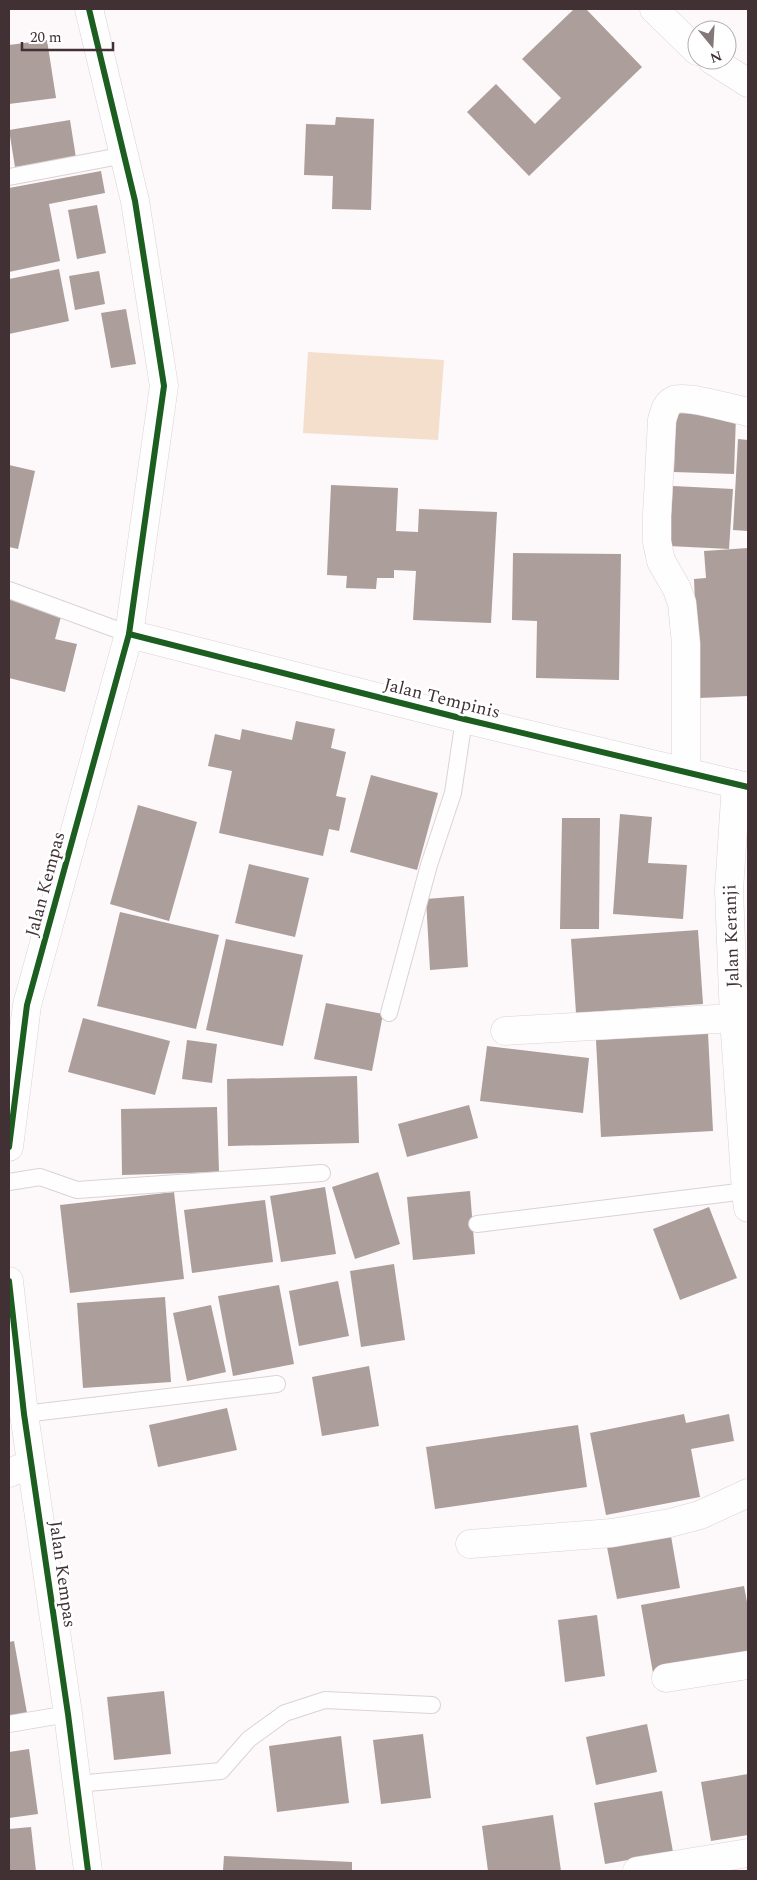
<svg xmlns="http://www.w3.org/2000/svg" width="757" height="1880" font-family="Spectral,serif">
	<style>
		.green { fill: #f3dfcc }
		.building { fill: #ac9e9b }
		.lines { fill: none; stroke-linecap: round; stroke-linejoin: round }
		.lane-casing { stroke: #dcd2d4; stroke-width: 18 }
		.street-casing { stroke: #dcd2d4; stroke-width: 29 }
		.secondary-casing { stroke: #dcd2d4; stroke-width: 29 }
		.lane { stroke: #fffefe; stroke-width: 16 }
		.street { stroke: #fffefe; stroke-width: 28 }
		.secondary { stroke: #fffefe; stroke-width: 28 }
		.cycleway-casing { stroke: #fff; stroke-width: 9 }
		.cycleway { stroke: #1b5e20; stroke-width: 6 }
		.labels { text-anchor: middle; stroke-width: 5; stroke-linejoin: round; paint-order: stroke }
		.street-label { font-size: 18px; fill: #413134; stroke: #fff }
	</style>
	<rect width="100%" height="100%" fill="#fdf8f9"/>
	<!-- green -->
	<polygon class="green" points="308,352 444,360 438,440 303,433"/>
	<!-- building -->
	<g class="building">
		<polygon points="574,9 586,9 642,67 529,176 467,112 496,84 535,124 561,98 522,59"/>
		<polygon points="47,40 56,98 9,104 9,45"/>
		<polygon points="336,117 374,119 371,210 332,209 333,176 304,175 306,124 335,125"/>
		<polygon points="70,120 76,158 15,167 9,130"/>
		<polygon points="101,171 105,193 49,204 60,261 9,272 9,188"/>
		<polygon points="97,205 106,253 77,259 68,210"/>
		<polygon points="59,269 69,321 9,334 9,279"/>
		<polygon points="99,271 105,304 75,310 69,276"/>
		<polygon points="126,309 136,364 111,368 101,313"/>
		<polygon points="676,413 736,415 734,474 674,472"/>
		<polygon points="738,439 748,440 748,531 733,530"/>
		<polygon points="9,465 35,471 18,549 9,547"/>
		<polygon points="331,485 398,488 396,531 418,532 419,509 497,512 491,623 413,620 416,571 394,570 394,578 377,578 376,589 346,588 347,576 327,575"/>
		<polygon points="673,486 733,489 729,549 669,546"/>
		<polygon points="748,548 748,696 699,698 694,579 706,578 704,551"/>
		<polygon points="513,553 621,554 619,680 536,678 537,621 512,620"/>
		<polygon points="9,599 62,613 55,639 77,644 65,692 9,678"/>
		<polygon points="296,721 335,729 331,748 346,752 336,796 346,798 339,831 329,829 323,856 219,833 232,771 208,766 215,734 240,740 242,729 292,740"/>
		<polygon points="371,775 438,793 417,870 350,852"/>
		<polygon points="138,805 197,822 169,921 110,904"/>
		<polygon points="620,814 652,817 648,863 687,865 683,919 613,914"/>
		<polygon points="562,818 600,818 599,929 560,929"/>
		<polygon points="249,864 309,878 295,937 235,923"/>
		<polygon points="464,896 468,967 430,970 426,899"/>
		<polygon points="120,912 219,935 196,1029 97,1006"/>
		<polygon points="698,930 703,1004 576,1013 571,939"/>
		<polygon points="226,939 303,955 283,1046 206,1030"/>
		<polygon points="326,1003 383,1014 372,1071 314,1059"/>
		<polygon points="83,1018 170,1041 155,1095 68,1072"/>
		<polygon points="708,1033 713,1131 601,1137 596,1040"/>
		<polygon points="187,1040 217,1044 212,1083 182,1079"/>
		<polygon points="487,1046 589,1058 583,1113 480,1101"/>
		<polygon points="357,1076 359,1143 228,1146 227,1079"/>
		<polygon points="469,1105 478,1138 407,1157 398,1124"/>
		<polygon points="217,1107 219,1172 122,1175 121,1109"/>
		<polygon points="378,1172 400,1244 355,1259 332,1187"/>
		<polygon points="325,1187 336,1254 281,1262 270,1196"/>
		<polygon points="470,1191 475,1254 413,1260 407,1197"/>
		<polygon points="174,1192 184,1279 70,1293 60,1205"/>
		<polygon points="265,1200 273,1262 192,1273 184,1210"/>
		<polygon points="709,1207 737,1278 680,1300 653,1229"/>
		<polygon points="394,1264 405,1340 361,1347 350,1271"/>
		<polygon points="338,1281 349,1336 299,1346 289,1291"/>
		<polygon points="279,1285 294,1364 233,1376 218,1296"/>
		<polygon points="165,1297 171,1382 83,1388 77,1303"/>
		<polygon points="211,1305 226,1372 187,1381 173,1313"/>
		<polygon points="369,1366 379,1426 322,1436 312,1377"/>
		<polygon points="227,1408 237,1450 158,1467 149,1425"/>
		<polygon points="684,1414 686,1423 729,1414 734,1441 691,1449 700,1497 606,1515 590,1433"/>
		<polygon points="578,1425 587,1487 435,1509 426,1447"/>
		<polygon points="671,1536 680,1588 617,1599 607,1547"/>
		<polygon points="744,1586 747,1602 748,1602 748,1655 653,1673 641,1605"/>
		<polygon points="597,1615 605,1676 565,1682 558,1620"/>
		<polygon points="14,1641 27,1713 9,1717 9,1642"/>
		<polygon points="164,1691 171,1754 114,1760 107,1697"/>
		<polygon points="647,1724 657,1772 596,1785 586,1737"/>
		<polygon points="423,1734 431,1798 381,1804 373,1740"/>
		<polygon points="341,1736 349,1803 277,1812 269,1746"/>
		<polygon points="29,1749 38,1814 9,1818 9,1752"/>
		<polygon points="748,1774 748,1835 711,1841 701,1782"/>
		<polygon points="662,1791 673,1852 605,1864 594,1803"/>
		<polygon points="553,1815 561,1871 488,1871 482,1826"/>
		<polygon points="31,1827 36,1871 9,1871 9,1829"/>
		<polygon points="224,1856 352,1862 352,1871 223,1871"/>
	</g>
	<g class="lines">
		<defs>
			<g id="lane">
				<polyline points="9,177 125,155"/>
				<polyline points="9,590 129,634"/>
				<polyline points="389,1013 429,865 453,793 464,719"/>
				<polyline points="9,1182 40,1177 77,1190 322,1173"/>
				<polyline points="477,1224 746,1191"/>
				<polyline points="24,1414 277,1384"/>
				<polyline points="9,1724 68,1714"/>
				<polyline points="76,1784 221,1771 249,1739 285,1713 325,1700 432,1705"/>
			</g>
			<g id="street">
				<polyline points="654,9 697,51"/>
				<polyline points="712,60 748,83"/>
				<polyline points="129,634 464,719 748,787"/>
				<path d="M686 772V644L682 603 677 589 661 561 657 542V515L662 420C664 413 666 403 674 400 685 395 734 409 748 412"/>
				<polyline points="736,784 729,890 734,1018 746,1191 748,1208"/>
				<polyline points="505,1031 734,1018"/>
				<polyline points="9,1473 31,1464"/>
				<polyline points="470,1544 612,1533 670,1523 700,1515 748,1493"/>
				<polyline points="666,1678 748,1665"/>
				<polyline points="637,1871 748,1853"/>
			</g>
			<g id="secondary">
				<polyline points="9,1147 27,1005 129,634 164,386 135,201 89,9"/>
				<polyline points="9,1281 24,1414 68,1714 88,1871"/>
			</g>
		</defs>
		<!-- lane casing -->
		<use href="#lane" class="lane-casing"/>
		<!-- street casing -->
		<use href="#street" class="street-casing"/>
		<!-- secondary casing -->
		<use href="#secondary" class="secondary-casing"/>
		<!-- lane -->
		<use href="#lane" class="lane"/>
		<!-- street -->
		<use href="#street" class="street"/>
		<!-- secondary -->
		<use href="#secondary" class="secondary"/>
		<defs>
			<g id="cycleway">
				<polyline points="129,634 464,719 748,787"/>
				<polyline points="9,1147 27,1005 129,634 164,386 135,201 89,9"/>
				<polyline points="9,1281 24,1414 68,1714 88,1871"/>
			</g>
		</defs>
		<!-- cycleway casing -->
		<use href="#cycleway" class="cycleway-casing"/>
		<!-- cycleway -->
		<use href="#cycleway" class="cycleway"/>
	</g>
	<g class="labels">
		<!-- street labels -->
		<g class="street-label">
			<text transform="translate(442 698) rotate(14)" y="6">Jalan Tempinis</text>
			<text transform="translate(45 884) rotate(-75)" y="6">Jalan Kempas</text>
			<text transform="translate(731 936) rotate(-92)" y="6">Jalan Keranji</text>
			<text transform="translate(63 1574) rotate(82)" y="6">Jalan Kempas</text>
		</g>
	</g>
	<!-- border -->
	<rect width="757" height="1880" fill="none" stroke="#413134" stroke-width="20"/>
	<!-- north arrow -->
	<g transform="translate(712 45) rotate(162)"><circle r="24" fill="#ffffff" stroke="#b3adae"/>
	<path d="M0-4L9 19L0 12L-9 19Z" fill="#837779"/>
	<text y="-8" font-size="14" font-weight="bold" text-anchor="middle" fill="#413134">N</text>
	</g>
	<!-- scale -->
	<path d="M22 42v8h91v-8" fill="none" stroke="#413134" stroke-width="2.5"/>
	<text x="30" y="42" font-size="15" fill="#413134" stroke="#ffffff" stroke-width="4" paint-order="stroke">20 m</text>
</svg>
